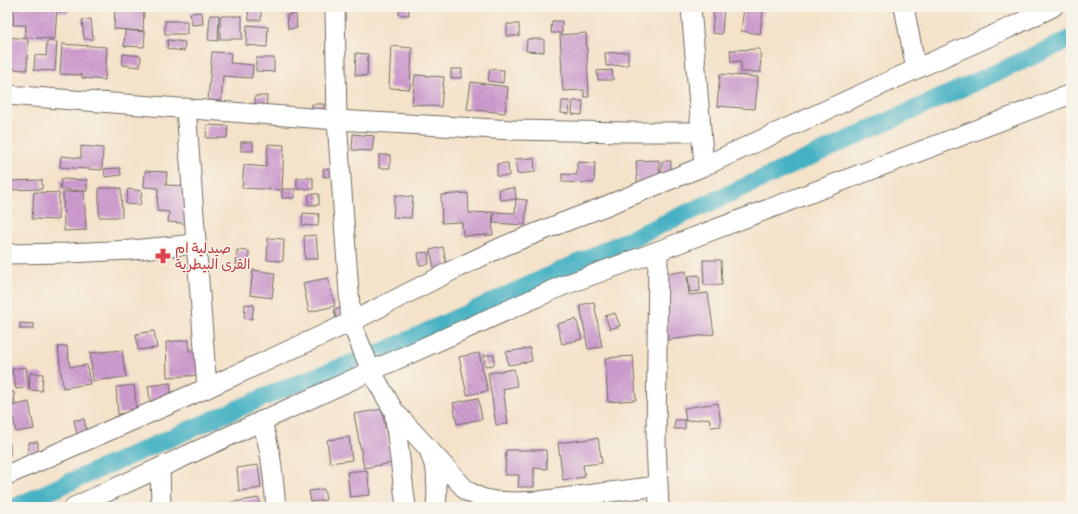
<svg xmlns="http://www.w3.org/2000/svg" width="1078" height="514" font-family="Pangolin,'Playpen Sans Arabic',sans-serif">
	<style>
		.lines { fill: none; stroke-linecap: round; stroke-linejoin: round }
		.canal { stroke: #45b1c3; stroke-width: 18 }
		.building { fill: url(#building-back-hatch) }
		.street-casing { stroke: #716b62; stroke-width: 21 }
		.street { stroke: #fff; stroke-width: 19 }
		.labels { text-anchor: middle; stroke-width: 3; stroke-linejoin: round; paint-order: stroke }
		.health-label { font-size: 14px; fill: #be3a42; stroke: #f7f3e8; text-anchor: start }
	</style>
	<defs>
		<pattern id="building-back-hatch" width="6" height="6" patternUnits="userSpaceOnUse"><rect width="6" height="6" fill="#d09ed1"/><path d="M-1 5l2 2M0 0l6 6M5-1l2 2" fill="none" stroke="#a981aa"/></pattern>
	</defs>
	<rect width="100%" height="100%" fill="#f7f3e8"/>
	<filter id="ink" filterUnits="userSpaceOnUse"><feTurbulence type="fractalNoise" baseFrequency=".025" numOctaves="2"/><feDisplacementMap in="SourceGraphic" scale="8" xChannelSelector="R" yChannelSelector="G"/><feConvolveMatrix kernelMatrix="1 2 1 2 8 2 1 2 1" color-interpolation-filters="sRGB"/></filter>
	<filter id="wash" filterUnits="userSpaceOnUse"><feTurbulence type="fractalNoise" baseFrequency=".012" numOctaves="4" result="noise"/><feDisplacementMap in="SourceGraphic" scale="16" xChannelSelector="R" yChannelSelector="G"/><feGaussianBlur stdDeviation="0.9" result="paint"/><feColorMatrix in="noise" values="0 0 0 0 0 0 0 0 0 0 0 0 0 0 0 0 0 1.4 0 .05"/><feComposite in="paint" operator="in"/></filter>
	<g filter="url(#wash)">
		<rect width="100%" height="100%" fill="#f4e2c9"/>
		<g class="lines">
			<!-- canal -->
			<polyline class="canal" points="15,507 72,481 283,389 382,352 891,120 1071,39"/>
		</g>
		<g id="blocks">
			<!-- building -->
			<g class="building">
				<polygon points="14,7 57,7 55,39 25,37 26,25 13,25"/>
				<polygon points="59,7 69,7 68,13 58,12"/>
				<rect x="321" y="7" width="8" height="4"/>
				<polygon points="399,7 408,7 409,15 399,15"/>
				<polygon points="714,7 724,7 722,34 712,33"/>
				<polygon points="115,8 144,10 143,31 114,29"/>
				<polygon points="261,8 261,20 249,20 248,9"/>
				<polygon points="744,8 763,11 760,34 741,31"/>
				<polygon points="202,12 203,24 192,25 190,13"/>
				<polygon points="296,14 297,28 288,29 287,15"/>
				<polygon points="210,15 219,15 218,41 208,40"/>
				<rect x="220" y="16" width="22" height="23"/>
				<polygon points="91,19 93,39 84,39 82,20"/>
				<rect x="165" y="21" width="22" height="13"/>
				<polygon points="552,21 562,21 562,33 551,33"/>
				<rect x="507" y="24" width="12" height="12"/>
				<polygon points="247,25 268,27 267,47 246,45"/>
				<polygon points="125,30 145,32 144,47 124,46"/>
				<polygon points="586,33 589,97 584,97 584,90 563,91 560,35"/>
				<polygon points="7,37 28,39 27,70 10,69 9,81 7,81"/>
				<polygon points="527,39 544,39 544,52 526,51"/>
				<polygon points="168,40 185,42 184,51 167,49"/>
				<polygon points="47,41 57,42 55,71 34,70 35,55 46,56"/>
				<polygon points="62,44 107,47 105,80 82,78 82,75 60,74"/>
				<polygon points="391,46 412,48 410,89 389,88"/>
				<polygon points="760,49 761,72 741,72 741,61 731,62 730,50"/>
				<polygon points="212,52 231,53 230,63 253,65 252,78 223,76 221,101 208,100"/>
				<polygon points="628,52 628,65 606,66 605,53"/>
				<polygon points="356,53 368,54 367,76 355,75"/>
				<polygon points="123,54 141,56 140,67 122,65"/>
				<polygon points="256,58 274,58 274,72 256,71"/>
				<polygon points="451,69 462,69 461,78 451,78"/>
				<polygon points="490,69 504,70 503,83 488,81"/>
				<polygon points="612,70 613,80 598,80 597,71"/>
				<polygon points="720,74 758,77 755,109 717,106"/>
				<polygon points="415,75 444,77 441,107 412,104"/>
				<polygon points="471,82 508,87 505,113 467,109"/>
				<polygon points="255,96 267,96 266,111 255,110"/>
				<polygon points="562,101 570,101 569,114 561,113"/>
				<polygon points="573,101 583,101 582,115 572,114"/>
				<polygon points="312,104 324,104 324,113 312,112"/>
				<polygon points="207,125 228,126 227,138 206,138"/>
				<polygon points="353,134 374,136 372,151 352,150"/>
				<rect x="241" y="142" width="12" height="9"/>
				<polygon points="268,144 284,145 282,189 295,189 295,198 282,198 282,190 242,188 244,165 266,167"/>
				<polygon points="81,146 103,148 102,170 60,167 61,156 81,158"/>
				<rect x="379" y="155" width="11" height="13"/>
				<polygon points="534,158 535,172 517,174 515,159"/>
				<polygon points="659,160 660,190 638,192 636,161"/>
				<polygon points="662,161 671,161 670,178 661,178"/>
				<polygon points="577,162 595,163 594,183 562,182 562,174 577,175"/>
				<polygon points="508,163 509,176 497,176 497,164"/>
				<polygon points="120,168 121,175 105,177 104,169"/>
				<polygon points="323,169 335,169 335,176 324,177"/>
				<polygon points="145,171 167,172 166,185 186,186 194,224 168,222 169,212 157,211 158,188 144,187"/>
				<rect x="297" y="178" width="16" height="11"/>
				<polygon points="61,179 87,180 87,191 60,189"/>
				<polygon points="42,180 42,189 8,190 8,181"/>
				<polygon points="99,188 121,188 122,217 99,217"/>
				<polygon points="515,188 516,199 500,200 499,189"/>
				<polygon points="128,189 142,191 140,205 126,204"/>
				<polygon points="84,191 86,230 64,231 63,192"/>
				<polygon points="34,192 59,193 58,220 32,219"/>
				<polygon points="468,193 469,213 492,212 493,235 463,236 462,222 442,223 441,195"/>
				<polygon points="309,194 319,194 319,205 308,205"/>
				<polygon points="395,195 413,197 411,218 393,217"/>
				<polygon points="516,199 527,200 525,225 493,223 494,212 515,213"/>
				<polygon points="303,213 319,214 318,226 302,225"/>
				<polygon points="316,235 318,259 305,259 304,236"/>
				<polygon points="268,238 284,239 283,261 267,260"/>
				<polygon points="443,247 447,269 435,272 430,250"/>
				<polygon points="237,250 249,251 248,270 236,269"/>
				<polygon points="428,252 429,264 419,265 418,253"/>
				<polygon points="703,260 721,260 722,285 704,285"/>
				<polygon points="253,270 275,273 272,298 250,295"/>
				<polygon points="686,271 689,295 708,293 714,334 668,340 659,275"/>
				<polygon points="699,275 700,291 690,292 688,276"/>
				<polygon points="328,278 335,306 309,312 303,283"/>
				<polygon points="594,302 602,347 588,349 580,305"/>
				<polygon points="245,304 254,305 252,319 244,318"/>
				<polygon points="342,308 339,336 334,309"/>
				<polygon points="615,313 620,326 610,329 605,316"/>
				<polygon points="576,319 582,339 562,344 557,324"/>
				<polygon points="20,323 34,324 34,329 20,329"/>
				<polygon points="154,331 157,348 138,350 136,334"/>
				<polygon points="189,340 189,351 204,350 205,375 167,377 166,342"/>
				<polygon points="67,346 70,367 87,365 90,384 63,388 58,347"/>
				<polygon points="530,348 532,361 508,365 506,352"/>
				<polygon points="122,350 126,377 93,381 90,353"/>
				<polygon points="479,353 488,391 467,395 459,357"/>
				<polygon points="484,355 494,355 494,365 485,366"/>
				<polygon points="633,356 636,400 608,402 605,358"/>
				<polygon points="26,367 29,387 16,389 12,369"/>
				<polygon points="514,369 517,386 503,389 508,424 496,425 488,373"/>
				<polygon points="30,373 43,374 42,391 29,390"/>
				<polygon points="170,383 173,403 151,406 148,386"/>
				<polygon points="134,385 137,412 118,414 116,387"/>
				<polygon points="14,392 15,404 7,405 7,393"/>
				<polygon points="478,398 482,419 457,424 453,403"/>
				<polygon points="29,402 34,429 16,432 11,406"/>
				<polygon points="718,403 721,426 711,427 709,418 686,421 684,408"/>
				<polygon points="382,409 392,463 364,468 354,414"/>
				<polygon points="84,419 87,432 77,434 74,420"/>
				<polygon points="675,420 685,420 685,429 674,429"/>
				<polygon points="349,437 352,460 330,463 327,440"/>
				<polygon points="598,438 602,463 583,465 585,477 563,480 558,443"/>
				<polygon points="29,442 38,442 38,457 28,457"/>
				<rect x="7" y="444" width="3" height="11"/>
				<polygon points="506,450 546,450 547,469 534,468 534,487 518,487 519,475 505,475"/>
				<polygon points="258,465 261,488 239,491 237,468"/>
				<polygon points="367,470 370,495 350,497 347,472"/>
				<polygon points="324,489 326,500 311,502 309,491"/>
				<polygon points="259,498 261,507 233,507 232,502"/>
			</g>
		</g>
	</g>
	<g filter="url(#ink)">
		<use href="#blocks" fill-opacity="0" stroke="#716b62" stroke-width="1"/>
		<g class="lines">
			<defs>
				<g id="street">
					<polyline points="335,7 337,120 351,322 371,371 394,411 406,507"/>
					<polyline points="691,7 704,166"/>
					<polyline points="904,7 916,69"/>
					<polyline points="7,95 337,120 512,130 626,132 701,132"/>
					<polyline points="186,108 207,388"/>
					<polyline points="7,254 67,253 131,250 196,244"/>
					<polyline points="394,411 467,491 481,498 495,501 515,502 539,501 658,486"/>
					<path d="M261 421C272 449 273 478 276 507"/>
					<polyline points="430,453 436,470 437,492 436,507"/>
					<polyline points="160,468 161,507"/>
					<polyline points="7,475 207,388 351,322 457,268 504,246 554,226 603,207 704,166 916,69 1009,28 1053,7"/>
					<polyline points="74,507 371,371 562,286 658,251"/>
					<polyline points="659,507 656,444 658,251 1071,94"/>
				</g>
			</defs>
			<!-- street casing -->
			<use href="#street" class="street-casing"/>
			<!-- street -->
			<use href="#street" class="street"/>
		</g>
	</g>
	<!-- icons -->
	<defs>
		<symbol id="pharmacy-bare" viewBox="-9 -9 18 18"><path d="M-2-6h4v4h4v4h-4v4h-4v-4h-4v-4h4Z" fill="#e0444e" stroke="#f7f3e8" stroke-width="2.5" paint-order="stroke"/></symbol>
	</defs>
	<g fill-rule="evenodd">
		<use href="#pharmacy-bare" x="152" y="245" width="22" height="22"/>
	</g>
	<g class="labels">
		<!-- health labels -->
		<g class="health-label">
			<text x="175" y="253">صيدلية ام<tspan x="175" dy="16">القرى البيطرية</tspan></text>
		</g>
	</g>
	<!-- margin -->
	<rect width="1078" height="514" fill="none" stroke="#f7f3e8" stroke-width="24"/>
</svg>
